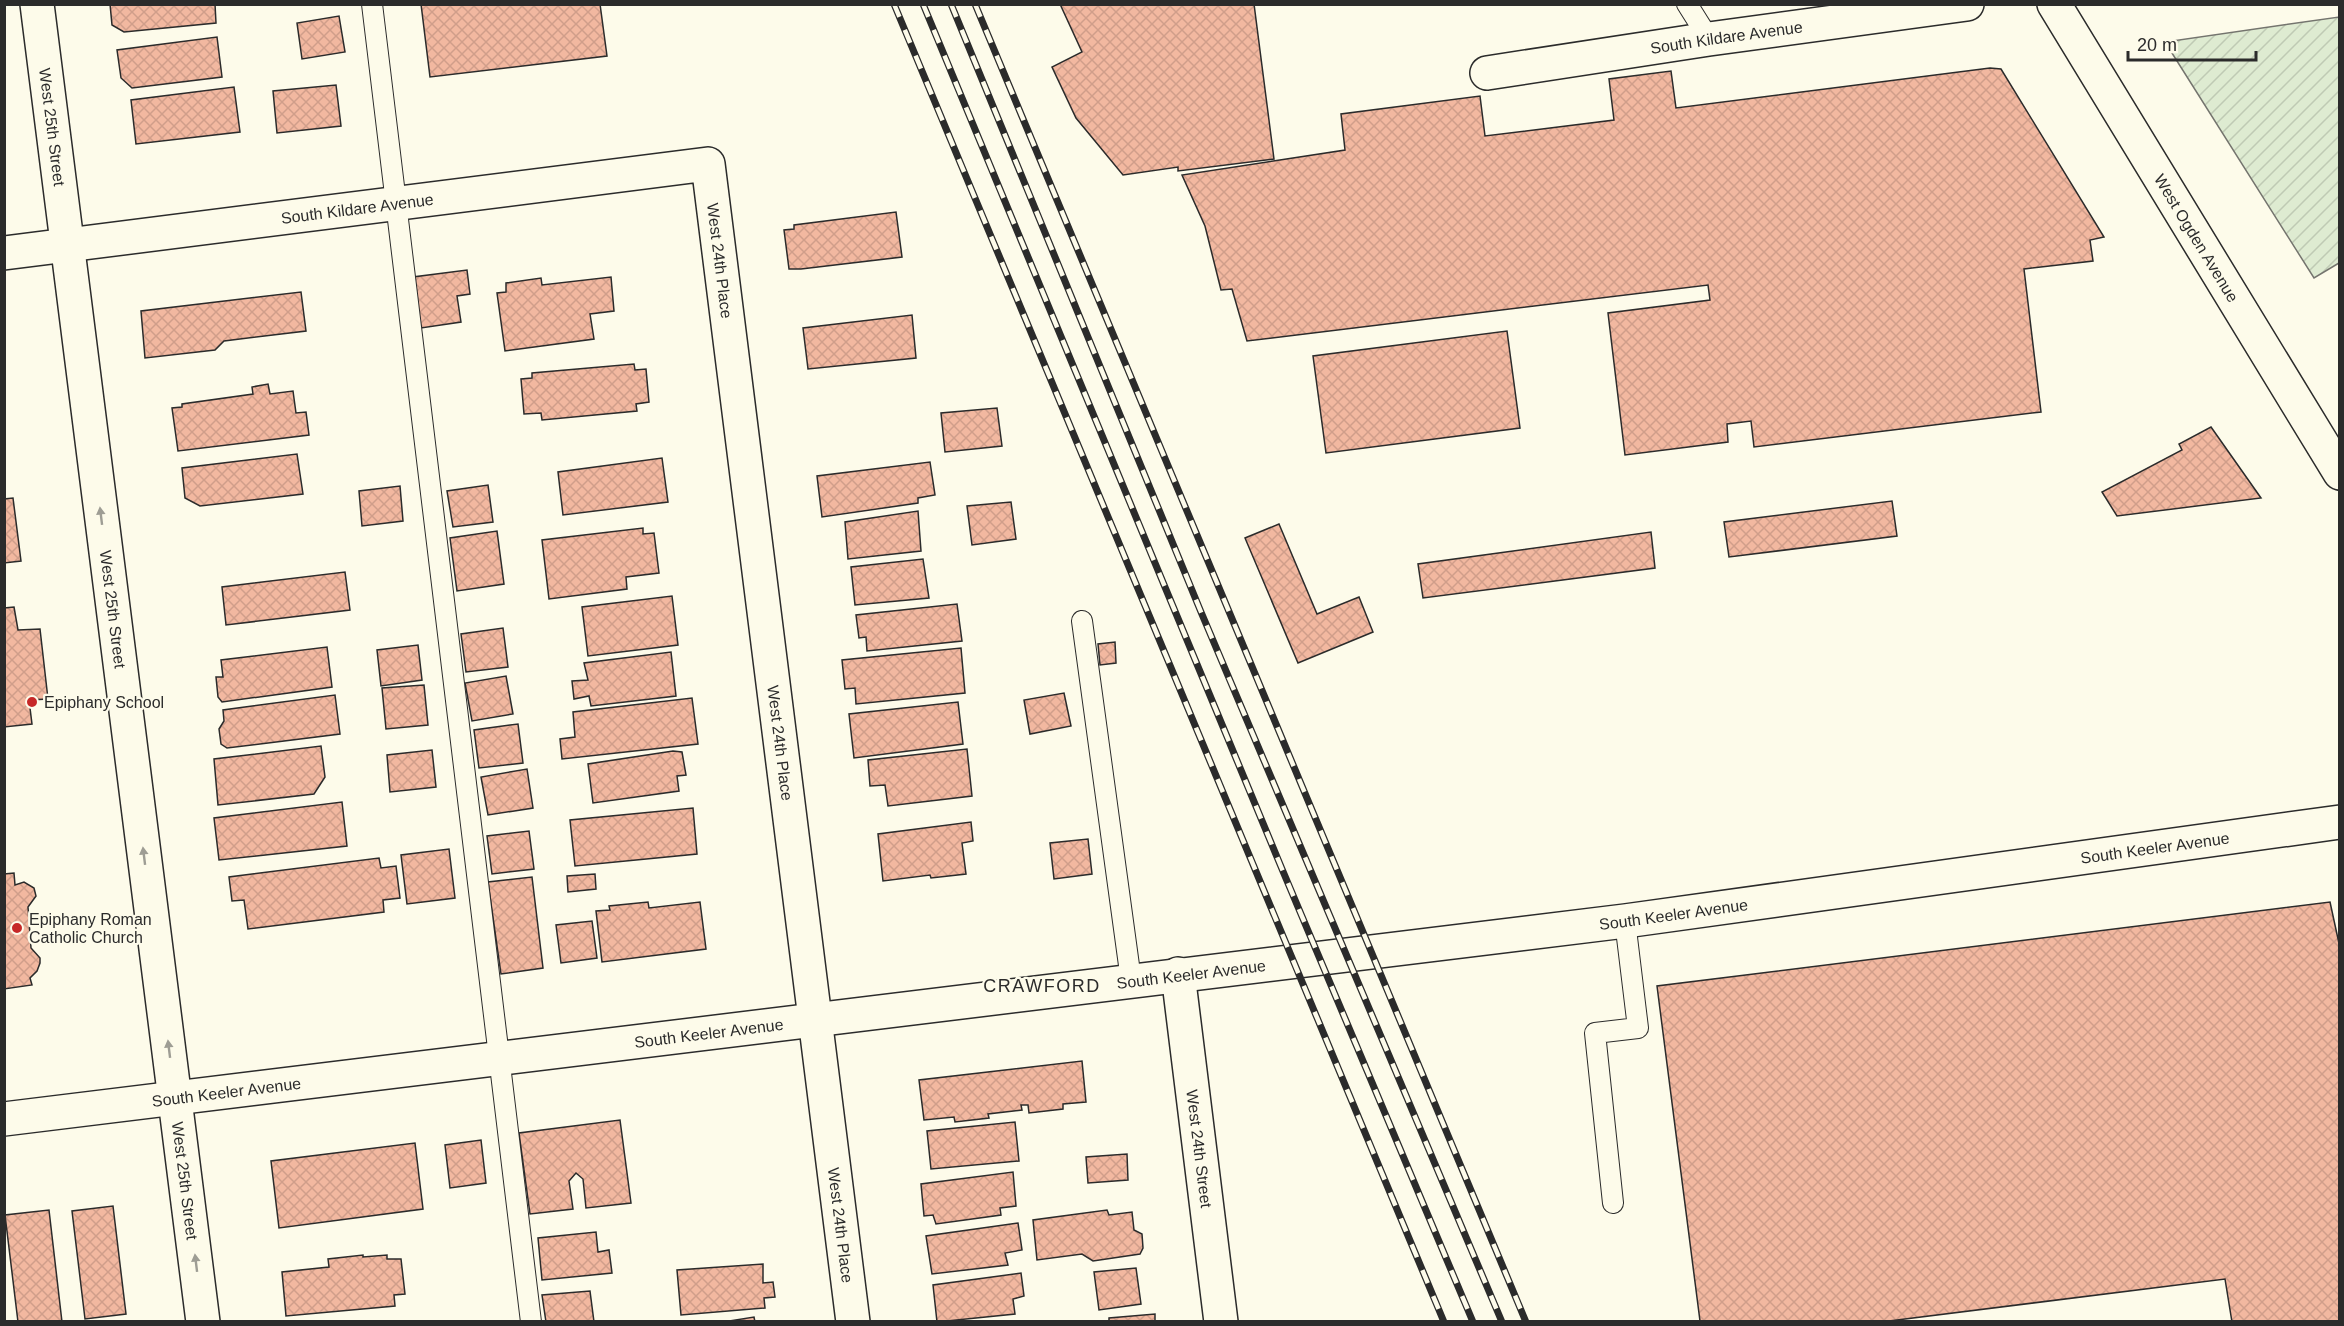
<svg xmlns="http://www.w3.org/2000/svg" width="2344" height="1326" font-family="Helvetica,sans-serif">
	<style>
		.garden { fill: url(#garden-furrows); stroke: #74746e; stroke-width: 1.5 }
		.building { fill: url(#building-cross-hatch); stroke: #2b2b2b; stroke-width: 1.5 }
		.lines { fill: none; stroke-linecap: round; stroke-linejoin: round }
		.service-casing { stroke: #2b2b2b; stroke-width: 22 }
		.minor-casing { stroke: #2b2b2b; stroke-width: 36 }
		.tertiary-casing { stroke: #2b2b2b; stroke-width: 36 }
		.secondary-casing { stroke: #2b2b2b; stroke-width: 36 }
		.service { stroke: #fdfbea; stroke-width: 20 }
		.minor { stroke: #fdfbea; stroke-width: 33 }
		.tertiary { stroke: #fdfbea; stroke-width: 33 }
		.secondary { stroke: #fdfbea; stroke-width: 33 }
		.rail-casing { stroke: #2b2b2b; stroke-width: 7 }
		.rail { stroke: #fdfbea; stroke-width: 4.5; stroke-dasharray: 14; stroke-linecap: butt }
		.oneway { fill: #9e9d94 }
		.poi-dot { fill: #c62828; stroke: #fdfbea; stroke-width: 2 }
		.labels { text-anchor: middle; stroke-width: 4.5; stroke-linejoin: round; paint-order: stroke }
		.street-label { font-size: 16px; fill: #2b2b2b; stroke: #fdfbea }
		.poi-label { font-size: 16px; fill: #2b2b2b; stroke: #fdfbea; text-anchor: start }
		.neighbourhood-label { font-size: 18px; letter-spacing: 1.5px; fill: #2b2b2b; stroke: #fdfbea }
	</style>
	<defs>
		<pattern id="garden-furrows" width="10" height="10" patternUnits="userSpaceOnUse" patternTransform="scale(1.5)"><rect width="10" height="10" fill="#deebd1"/><path d="M-1 1l2-2M0 10L10 0M9 11l2-2" fill="none" stroke="#bfcab4"/></pattern>
		<pattern id="building-cross-hatch" width="8" height="8" patternUnits="userSpaceOnUse" patternTransform="scale(1.5)"><rect width="8" height="8" fill="#f2b8a0"/><path d="M0 0l8 8M0 8l8-8" fill="none" stroke="#d09e8a"/></pattern>
	</defs>
	<rect width="100%" height="100%" fill="#fdfbea"/>
	<!-- garden -->
	<polygon class="garden" points="2339,17 2339,263 2314,278 2165,42"/>
	<!-- building -->
	<g class="building">
		<polygon points="110,4 215,4 216,23 124,32 112,25"/>
		<polygon points="421,4 600,4 607,56 430,77"/>
		<polygon points="1060,4 1254,4 1274,159 1178,171 1178,167 1123,175 1076,118 1052,67 1082,52"/>
		<polygon points="339,16 345,52 302,59 297,23"/>
		<polygon points="217,37 222,77 132,88 121,78 117,50"/>
		<polygon points="1990,68 2001,69 2104,237 2090,240 2093,261 2024,269 2041,412 1754,447 1751,421 1727,424 1728,442 1625,455 1608,313 1710,300 1708,285 1247,341 1232,289 1221,290 1205,226 1182,175 1345,150 1341,114 1480,96 1485,136 1614,120 1609,79 1671,71 1676,108"/>
		<polygon points="336,85 341,126 277,133 273,91"/>
		<polygon points="234,87 240,132 136,144 131,100"/>
		<polygon points="896,212 902,257 801,269 789,269 784,230 794,229 794,225"/>
		<polygon points="467,270 470,294 457,296 461,322 421,328 413,277"/>
		<polygon points="611,277 614,311 590,314 594,339 505,351 497,293 506,292 506,283 541,278 542,285"/>
		<polygon points="301,292 306,331 224,341 215,350 145,358 141,311"/>
		<polygon points="912,315 916,358 808,369 803,328"/>
		<polygon points="1507,331 1520,428 1326,453 1313,356"/>
		<polygon points="634,364 635,370 646,369 649,402 636,404 637,411 542,420 541,413 524,414 521,379 532,378 532,373"/>
		<polygon points="268,384 270,394 293,391 296,413 306,412 309,435 178,451 172,408 182,407 182,404 253,394 252,387"/>
		<polygon points="997,408 1002,446 945,452 941,413"/>
		<polygon points="2211,427 2261,498 2117,516 2102,492 2182,450 2179,444"/>
		<polygon points="297,454 303,494 200,506 185,498 182,468"/>
		<polygon points="662,458 668,502 563,515 558,472"/>
		<polygon points="930,462 935,495 918,498 918,503 822,517 817,476"/>
		<polygon points="488,485 493,522 453,527 447,491"/>
		<polygon points="400,486 403,521 362,526 359,491"/>
		<polygon points="13,498 21,561 4,563 4,499"/>
		<polygon points="1892,501 1897,536 1729,557 1724,522"/>
		<polygon points="1011,502 1016,539 972,545 967,506"/>
		<polygon points="918,511 921,551 848,559 845,522"/>
		<polygon points="1279,524 1317,614 1359,597 1373,632 1298,663 1245,538"/>
		<polygon points="643,528 643,534 654,533 659,573 626,577 627,589 549,599 542,540"/>
		<polygon points="497,531 504,584 457,591 450,538"/>
		<polygon points="1651,532 1655,568 1423,598 1418,564"/>
		<polygon points="923,559 929,598 855,605 851,567"/>
		<polygon points="345,572 350,610 226,625 222,587"/>
		<polygon points="672,596 678,645 588,656 582,607"/>
		<polygon points="957,604 962,641 867,651 866,637 859,638 856,615"/>
		<polygon points="14,607 18,630 40,629 48,699 29,700 32,724 4,727 4,608"/>
		<polygon points="503,628 508,667 466,672 461,634"/>
		<polygon points="1115,642 1116,663 1100,665 1098,644"/>
		<polygon points="418,645 422,680 381,686 377,650"/>
		<polygon points="327,647 332,687 222,702 218,697 216,677 223,677 221,660"/>
		<polygon points="961,648 965,693 856,704 855,688 845,689 842,660"/>
		<polygon points="671,652 676,696 591,706 589,696 574,699 572,681 588,680 584,663"/>
		<polygon points="506,676 513,714 472,721 465,683"/>
		<polygon points="424,685 428,725 386,729 382,688"/>
		<polygon points="1064,693 1071,726 1030,734 1024,700"/>
		<polygon points="335,695 340,734 227,748 221,744 219,729 224,721 223,710"/>
		<polygon points="692,698 698,744 562,759 560,739 575,737 573,712"/>
		<polygon points="958,702 963,744 854,758 849,714"/>
		<polygon points="518,724 523,763 479,768 474,730"/>
		<polygon points="321,746 325,777 314,794 218,805 214,759"/>
		<polygon points="967,749 972,796 888,806 885,785 870,786 868,760"/>
		<polygon points="432,750 436,787 390,792 387,755"/>
		<polygon points="673,751 682,752 686,775 677,776 679,791 593,803 588,764"/>
		<polygon points="527,769 533,808 488,815 481,777"/>
		<polygon points="342,802 347,846 219,860 214,818"/>
		<polygon points="693,808 697,854 575,866 570,820"/>
		<polygon points="971,822 973,841 962,843 966,874 931,878 930,875 883,881 878,834"/>
		<polygon points="529,831 534,869 492,874 487,836"/>
		<polygon points="1088,839 1092,874 1054,879 1050,843"/>
		<polygon points="449,849 455,898 407,904 401,855"/>
		<polygon points="379,858 381,868 396,866 400,898 383,900 384,912 248,929 244,900 232,901 229,877"/>
		<polygon points="14,873 15,885 24,882 34,888 36,896 28,907 31,948 40,958 40,963 37,971 30,978 32,985 4,989 4,874"/>
		<polygon points="595,874 596,889 568,892 567,876"/>
		<polygon points="532,877 543,968 501,974 488,882"/>
		<polygon points="648,902 649,908 700,902 706,949 602,962 596,911 610,910 609,906"/>
		<polygon points="2330,902 2340,948 2340,1322 2232,1322 2225,1279 1881,1322 1700,1321 1657,986"/>
		<polygon points="592,921 597,958 561,963 556,925"/>
		<polygon points="1082,1061 1086,1102 1063,1104 1063,1109 1029,1113 1028,1105 1021,1105 1022,1110 988,1114 989,1118 955,1122 954,1117 924,1120 919,1080"/>
		<polygon points="620,1120 631,1203 586,1208 583,1179 576,1173 569,1181 573,1209 530,1214 519,1133"/>
		<polygon points="1015,1122 1019,1161 931,1169 927,1131"/>
		<polygon points="481,1140 486,1183 450,1188 445,1145"/>
		<polygon points="415,1143 423,1209 279,1228 271,1161"/>
		<polygon points="1127,1154 1128,1180 1088,1183 1086,1157"/>
		<polygon points="1013,1172 1016,1206 1000,1208 1001,1215 936,1224 933,1215 924,1216 921,1184"/>
		<polygon points="113,1206 126,1314 85,1319 72,1211"/>
		<polygon points="49,1210 62,1322 18,1322 5,1215"/>
		<polygon points="1107,1210 1109,1215 1132,1212 1134,1230 1142,1234 1143,1248 1140,1254 1093,1261 1082,1254 1037,1260 1033,1220"/>
		<polygon points="1018,1223 1022,1250 1005,1253 1008,1265 932,1274 926,1236"/>
		<polygon points="596,1232 598,1252 609,1250 612,1273 542,1280 538,1238"/>
		<polygon points="363,1255 363,1257 387,1255 387,1259 401,1259 405,1294 394,1295 395,1306 286,1316 282,1272 329,1267 328,1259"/>
		<polygon points="763,1264 763,1283 773,1282 775,1297 764,1298 765,1308 681,1315 677,1270"/>
		<polygon points="1136,1268 1141,1304 1099,1310 1094,1272"/>
		<polygon points="1021,1273 1024,1296 1013,1299 1015,1314 937,1322 933,1285"/>
		<polygon points="590,1291 594,1322 546,1322 542,1295"/>
		<polygon points="1155,1314 1155,1322 1109,1322 1109,1318"/>
		<polygon points="754,1317 755,1322 723,1322"/>
	</g>
	<g class="lines">
		<defs>
			<g id="service">
				<polyline points="372,4 531,1322"/>
				<polyline points="1687,4 1709,39"/>
				<polyline points="1082,621 1131,980"/>
				<polyline points="1613,1203 1595,1033 1638,1028 1625,921"/>
			</g>
			<g id="minor">
				<path id="s1" d="M37 4 203 1322"/>
				<path id="s2" d="M1487 73 1709 39 1967 4"/>
				<path id="s3" d="M4 253 708 164 853 1322"/>
				<path id="s4" d="M1178 974 1221 1322"/>
			</g>
			<g id="tertiary">
				<path id="s5" d="M4 1119 1625 921 2340 822"/>
			</g>
			<g id="secondary">
				<path id="s6" d="M2054 4 2340 473"/>
			</g>
		</defs>
		<!-- service casing -->
		<use href="#service" class="service-casing"/>
		<!-- minor casing -->
		<use href="#minor" class="minor-casing"/>
		<!-- tertiary casing -->
		<use href="#tertiary" class="tertiary-casing"/>
		<!-- secondary casing -->
		<use href="#secondary" class="secondary-casing"/>
		<!-- service -->
		<use href="#service" class="service"/>
		<!-- minor -->
		<use href="#minor" class="minor"/>
		<!-- tertiary -->
		<use href="#tertiary" class="tertiary"/>
		<!-- secondary -->
		<use href="#secondary" class="secondary"/>
		<defs>
			<g id="rail">
				<polyline points="894,4 1444,1322"/>
				<polyline points="923,4 1282,869 1473,1322"/>
				<polyline points="951,4 1201,612 1502,1322"/>
				<polyline points="975,4 1526,1322"/>
			</g>
		</defs>
		<!-- rail casing -->
		<use href="#rail" class="rail-casing"/>
		<!-- rail -->
		<use href="#rail" class="rail"/>
	</g>
	<!-- one-way arrows -->
	<defs><path id="oneway-solid" d="M-6-.8H1V-3.2L6.5 0L1 3.2V.8H-6Z" transform="scale(1.5)"/></defs>
	<g class="oneway">
		<use href="#oneway-solid" transform="translate(101 516) rotate(-97)"/>
		<use href="#oneway-solid" transform="translate(144 856) rotate(-97)"/>
		<use href="#oneway-solid" transform="translate(169 1049) rotate(-97)"/>
		<use href="#oneway-solid" transform="translate(196 1263) rotate(-97)"/>
	</g>
	<!-- markers -->
	<g class="poi-dot">
		<circle cx="32" cy="702" r="6"/>
		<circle cx="17" cy="928" r="6"/>
	</g>
	<g class="labels">
		<!-- street labels -->
		<g class="street-label">
			<text dy="6" stroke="none"><textPath href="#s2" startOffset="242">South Kildare Avenue</textPath></text>
			<text dy="6" stroke="none"><textPath href="#s1" startOffset="124">West 25th Street</textPath></text>
			<text dy="6" stroke="none"><textPath href="#s3" startOffset="356">South Kildare Avenue</textPath></text>
			<text dy="6" stroke="none"><textPath href="#s6" startOffset="274">West Ogden Avenue</textPath></text>
			<text dy="6" stroke="none"><textPath href="#s3" startOffset="807">West 24th Place</textPath></text>
			<text dy="6" stroke="none"><textPath href="#s1" startOffset="610">West 25th Street</textPath></text>
			<text dy="6" stroke="none"><textPath href="#s3" startOffset="1293">West 24th Place</textPath></text>
			<text dy="6" stroke="none"><textPath href="#s5" startOffset="2168">South Keeler Avenue</textPath></text>
			<text dy="6" stroke="none"><textPath href="#s5" startOffset="1682">South Keeler Avenue</textPath></text>
			<text dy="6" stroke="none"><textPath href="#s5" startOffset="1196">South Keeler Avenue</textPath></text>
			<text dy="6" stroke="none"><textPath href="#s5" startOffset="710">South Keeler Avenue</textPath></text>
			<text dy="6" stroke="none"><textPath href="#s5" startOffset="224">South Keeler Avenue</textPath></text>
			<text dy="6" stroke="none"><textPath href="#s4" startOffset="176">West 24th Street</textPath></text>
			<text dy="6" stroke="none"><textPath href="#s1" startOffset="1186">West 25th Street</textPath></text>
			<text dy="6" stroke="none"><textPath href="#s3" startOffset="1779">West 24th Place</textPath></text>
		</g>
		<!-- poi labels -->
		<g class="poi-label">
			<text x="44" y="708">Epiphany School</text>
			<text x="29" y="925">Epiphany Roman<tspan x="29" dy="18">Catholic Church</tspan></text>
		</g>
		<!-- neighbourhood labels -->
		<g class="neighbourhood-label">
			<text x="1042" y="992">CRAWFORD</text>
		</g>
	</g>
	<!-- border -->
	<rect width="2344" height="1326" fill="none" stroke="#2b2b2b" stroke-width="12"/>
	<!-- scale -->
	<path d="M2128 51v9h128v-9" fill="none" stroke="#2b2b2b" stroke-width="3"/>
	<text x="2137" y="51" font-size="18" fill="#2b2b2b" stroke="#fdfbea" stroke-width="4.5" paint-order="stroke">20 m</text>
</svg>
